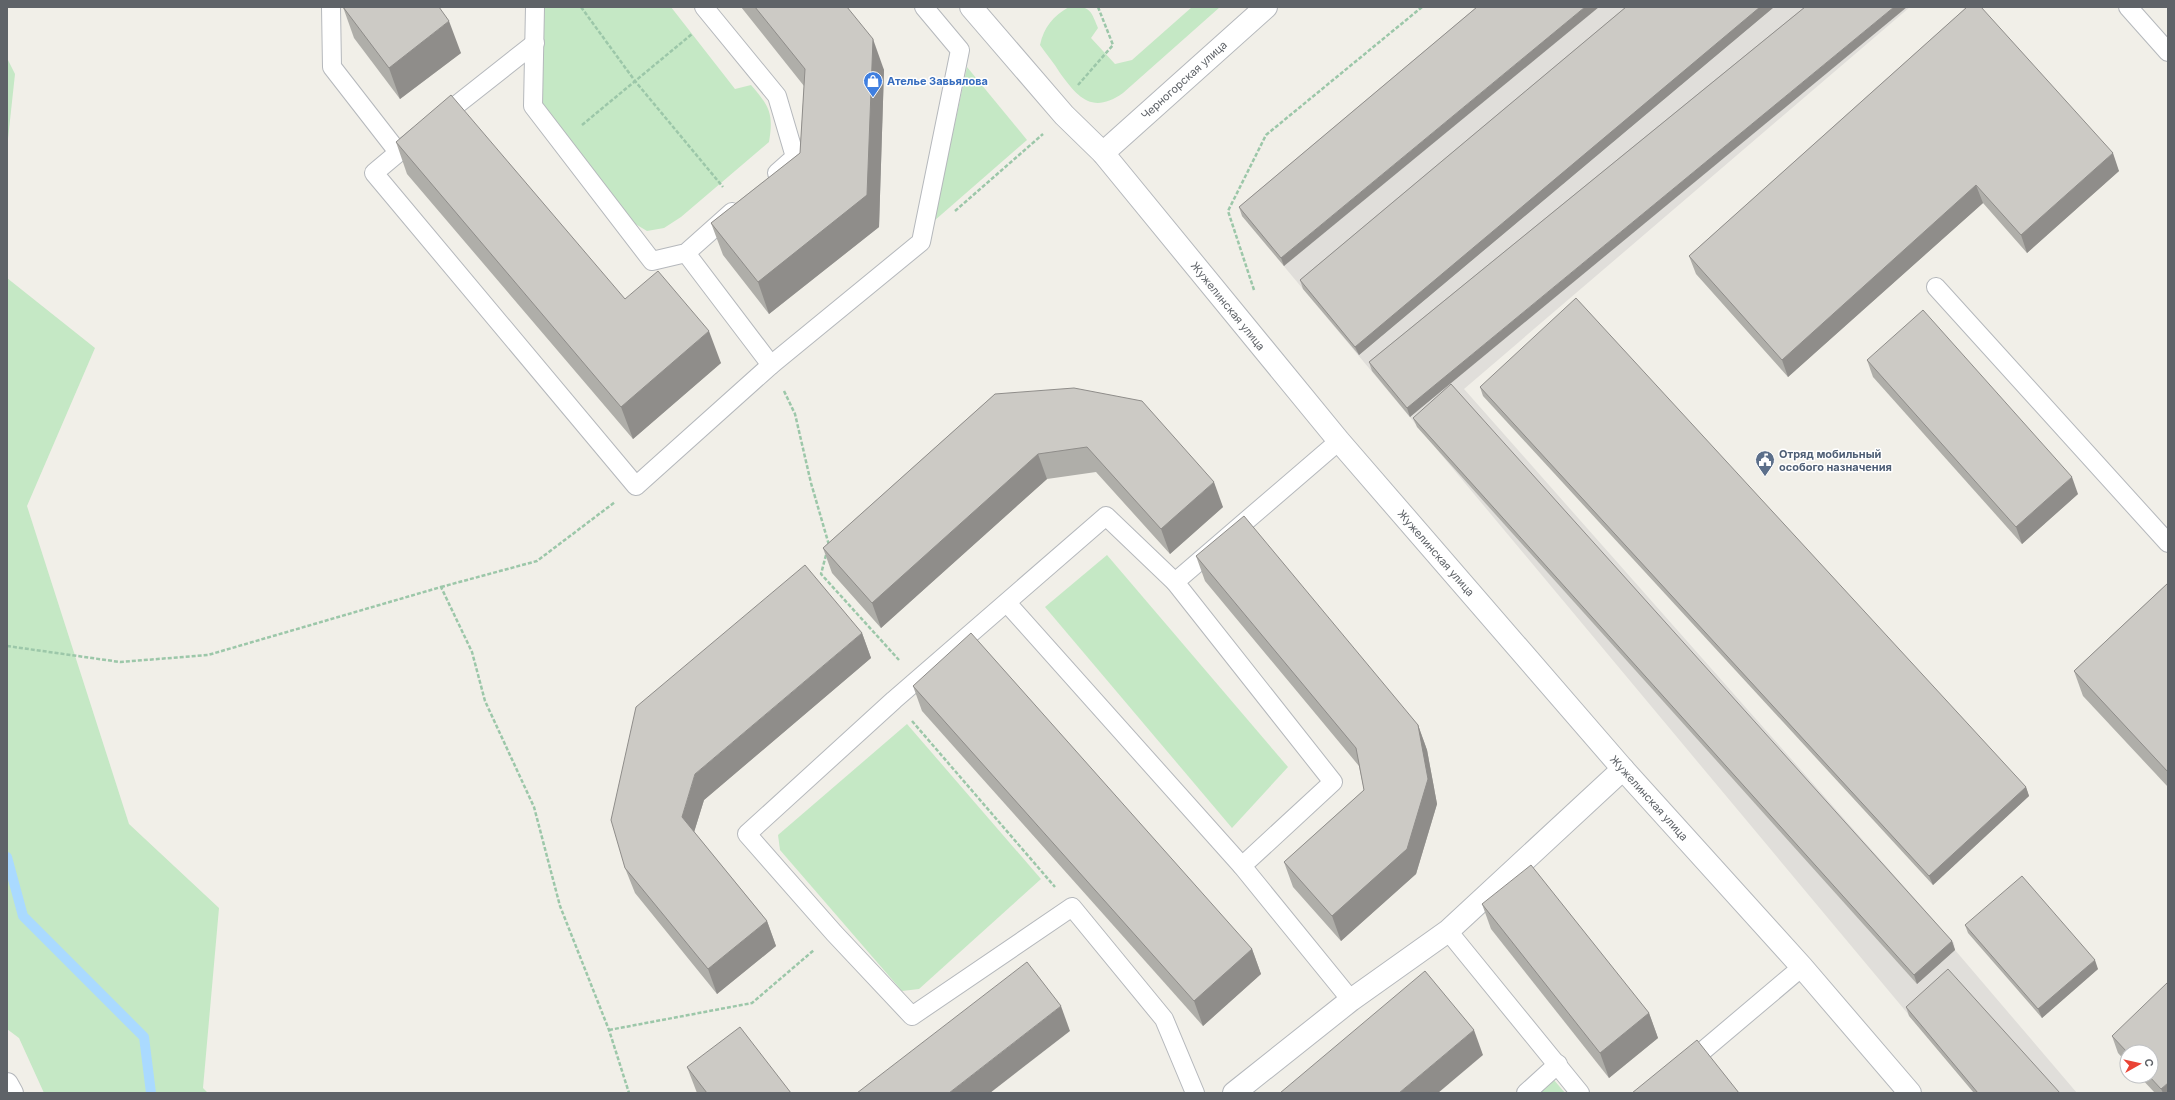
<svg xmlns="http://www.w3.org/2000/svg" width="2175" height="1100" font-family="Inter,sans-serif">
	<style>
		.industrial { fill: #e0deda }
		.green { fill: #c5e8c5 }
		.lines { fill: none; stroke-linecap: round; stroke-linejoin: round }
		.stream { stroke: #aadaff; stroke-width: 10 }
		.service-casing { stroke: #b5b8bc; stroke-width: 20 }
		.minor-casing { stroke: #b5b8bc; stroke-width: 24 }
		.tertiary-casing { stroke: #b5b8bc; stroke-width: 24 }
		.path { stroke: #9cc7a9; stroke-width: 2.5; stroke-dasharray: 4 2; stroke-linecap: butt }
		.service { stroke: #fff; stroke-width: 18 }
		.minor { stroke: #fff; stroke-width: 22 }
		.tertiary { stroke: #fff; stroke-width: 22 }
		.wall { fill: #afaea9 }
		.shaded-wall { fill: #8f8d8a }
		.building { fill: #cccac5; stroke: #8f8d8a }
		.labels { text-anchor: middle; stroke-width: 3; stroke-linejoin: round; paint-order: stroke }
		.street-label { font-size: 11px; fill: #5f6368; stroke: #fff }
		.shop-label { font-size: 11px; font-weight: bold; fill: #366cbe; stroke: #fff; text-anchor: start }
		.service-label { font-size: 11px; font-weight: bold; fill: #4e5e75; stroke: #fff; text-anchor: start }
	</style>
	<rect width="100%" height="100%" fill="#f1efe8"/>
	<!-- industrial -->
	<polygon class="industrial" points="1492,7 1910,7 1464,389 1954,943 1955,950 2077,1093 1974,1093 1242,216"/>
	<!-- green -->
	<g class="green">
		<path d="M540 7H671L735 89 751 85C769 106 774 113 769 142L681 217 664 228 647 231 632 222 538 106Z"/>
		<path d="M1069 7C1090 7 1090 8 1098 28L1091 38 1115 64 1132 60 1192 7H1220L1123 93C1093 114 1079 99 1060 73 1054 63 1047 55 1040 45 1044 27 1053 16 1069 7Z"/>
		<polygon points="7,58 15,74 7,148"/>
		<polygon points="967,67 1027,140 934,221"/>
		<polygon points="7,278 95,348 27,506 129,824 219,908 203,1088 208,1093 44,1093 19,1038 7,1029"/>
		<polygon points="1107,555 1288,767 1232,828 1045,607"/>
		<polygon points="907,724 1041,879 919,989 902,991 780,850 778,835"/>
		<polygon points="1554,1080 1565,1093 1539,1093"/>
	</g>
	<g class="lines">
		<!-- stream -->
		<polyline class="stream" points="7,857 23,916 144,1037 151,1093"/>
		<defs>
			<g id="service">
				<polyline points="331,7 332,67 398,152"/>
				<polyline points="535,7 533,106 652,261 686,253 732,212"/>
				<polyline points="704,7 777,96 795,157 777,173"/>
				<polyline points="2128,7 2168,52"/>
				<polyline points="440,118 535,43"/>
				<polyline points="418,136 374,173 636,486 771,365 921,242 960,50 924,7"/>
				<polyline points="686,253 771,365"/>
				<polyline points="1936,287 2168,543"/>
				<polyline points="1339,441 1175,582 1333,782 1242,866 1351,1000"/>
				<polyline points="1175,582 1106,516 894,700 747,834 834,933 912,1016 1072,907 1164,1019 1195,1093"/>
				<polyline points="1007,603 1242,866"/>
				<polyline points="1448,931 1580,1093"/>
				<polyline points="1526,1093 1558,1064"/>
				<polyline points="1653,1093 1802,967"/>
			</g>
			<g id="minor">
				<polyline points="7,1084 12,1093"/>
				<polyline points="1234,1093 1351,1000 1448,931 1623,769"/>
			</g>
			<g id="tertiary">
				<polyline points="971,7 1064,115 1103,153 1339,441 1623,769 1802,967 1910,1093"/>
				<polyline points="1103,153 1266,7"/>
			</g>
		</defs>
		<!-- service casing -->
		<use href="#service" class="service-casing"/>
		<!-- minor casing -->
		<use href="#minor" class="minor-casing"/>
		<!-- tertiary casing -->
		<use href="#tertiary" class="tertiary-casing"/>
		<!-- path -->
		<g class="path">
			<polyline points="581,7 635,81 723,187"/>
			<polyline points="1078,85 1113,45 1098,7"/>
			<polyline points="582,125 692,34"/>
			<polyline points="955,211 1043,134"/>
			<polyline points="1254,290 1228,211 1266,135 1422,7"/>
			<polyline points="784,391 795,414 811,483 829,545"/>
			<polyline points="826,555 821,574 899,660"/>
			<polyline points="441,587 537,561 615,502"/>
			<polyline points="7,646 120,662 208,655 441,587 472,652 485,701 534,807 560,906 609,1030 629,1093"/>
			<polyline points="912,721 1055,887"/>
			<polyline points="609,1030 752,1003 814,950"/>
		</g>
		<!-- service -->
		<use href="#service" class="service"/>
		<!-- minor -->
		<use href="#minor" class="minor"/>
		<!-- tertiary -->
		<use href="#tertiary" class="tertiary"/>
	</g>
	<!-- wall -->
	<g class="wall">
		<polygon points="343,7 461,53 400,99 354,38"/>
		<polygon points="741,7 847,7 884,70 879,227 769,314 723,255 711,223 800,153 804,86"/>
		<polygon points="1477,7 1284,266 1242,216 1239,207"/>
		<polygon points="1626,7 1774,7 1359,355 1303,289 1300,280"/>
		<polygon points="1805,7 1410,417 1372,371 1369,362"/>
		<polygon points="1967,7 2119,171 2027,253 1983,203 1788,377 1696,274 1689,256"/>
		<polygon points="396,142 625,299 721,363 633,439 407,174"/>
		<polygon points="1867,360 2078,494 2022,544 1873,377"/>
		<polygon points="1480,387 2026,787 2029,796 1933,885 1483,396"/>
		<polygon points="995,394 1223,507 1170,554 1096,472 1047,479 881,628 832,573 823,548"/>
		<polygon points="1413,418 1952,941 1955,950 1917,984 1417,427"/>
		<polygon points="1196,556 1418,725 1427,750 1437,804 1416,874 1341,941 1293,887 1284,862 1364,790 1359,766 1205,581"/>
		<polygon points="2168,583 2168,787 2083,696 2074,671"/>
		<polygon points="862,633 871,658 704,800 694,832 767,921 776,946 717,994 635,893 625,868"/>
		<polygon points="913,686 1252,949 1261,974 1203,1026 922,711"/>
		<polygon points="1482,904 1649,1013 1658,1038 1609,1078 1491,929"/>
		<polygon points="1965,925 2098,969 2042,1018 1968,933"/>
		<polygon points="1906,1007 2060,1093 1974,1093 1909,1016"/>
		<polygon points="2112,1036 2168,1093 2155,1093 2139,1076 2151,1076 2127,1052 2127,1063 2118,1053"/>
		<polygon points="687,1067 791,1093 697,1093"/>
	</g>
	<!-- shaded-wall -->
	<g class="shaded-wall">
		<polygon points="1585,7 1599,7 1284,266 1281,258"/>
		<polygon points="1760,7 1774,7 1359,355 1355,347"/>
		<polygon points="1894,7 1907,7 1410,417 1407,408"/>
		<polygon points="449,21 461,53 400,99 389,68"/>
		<polygon points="873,39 884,70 879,227 769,314 758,282"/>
		<polygon points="2113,153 2119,171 2027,253 2021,235"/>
		<polygon points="1976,185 1983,203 1788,377 1782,360"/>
		<polygon points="709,331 721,363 633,439 621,407"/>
		<polygon points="1038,454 1047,479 881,628 872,603"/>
		<polygon points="2072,477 2078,494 2022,544 2016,527"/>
		<polygon points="1214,482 1223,507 1170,554 1161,529"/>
		<polygon points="862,633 871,658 704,800 691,842 682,817 695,774"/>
		<polygon points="1418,725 1427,750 1437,804 1416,874 1341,941 1332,916"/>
		<polygon points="2026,787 2029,796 1933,885 1929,876"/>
		<polygon points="767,921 776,946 717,994 708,969"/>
		<polygon points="1952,941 1955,950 1917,984 1914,975"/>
		<polygon points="1252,949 1261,974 1203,1026 1194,1001"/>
		<polygon points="2095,960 2098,969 2042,1018 2038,1009"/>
		<polygon points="1061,1006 1070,1031 990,1093 949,1093"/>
		<polygon points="1649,1013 1658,1038 1609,1078 1600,1053"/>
		<polygon points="1474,1030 1483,1055 1438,1093 1399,1093"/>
		<polygon points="2168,1083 2168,1093 2163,1093 2161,1089"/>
	</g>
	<!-- building -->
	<g class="building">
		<polygon points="343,7 439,7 449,21 389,68"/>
		<polygon points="755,7 847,7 873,39 867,195 758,282 711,223 800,153 805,69"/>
		<polygon points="1477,7 1585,7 1281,258 1239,207"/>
		<polygon points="1626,7 1760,7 1355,347 1300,280"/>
		<polygon points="1805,7 1894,7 1407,408 1369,362"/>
		<polygon points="1967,7 1981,7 2113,153 2021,235 1976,185 1782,360 1689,256"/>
		<polygon points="451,95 625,299 658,271 709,331 621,407 396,142"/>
		<polygon points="1576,298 2026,787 1929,876 1480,387"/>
		<polygon points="1923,310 2072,477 2016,527 1867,360"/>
		<polygon points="1451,384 1952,941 1914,975 1413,418"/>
		<polygon points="1074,388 1142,401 1214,482 1161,529 1087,447 1038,454 872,603 823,548 995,394"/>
		<polygon points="1244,516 1418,725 1428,779 1407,849 1332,916 1284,862 1364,790 1356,748 1196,556"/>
		<polygon points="805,565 862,633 695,774 682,817 767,921 708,969 625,868 611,820 636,707"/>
		<polygon points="2168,583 2168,772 2074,671"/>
		<polygon points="971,633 1252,949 1194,1001 913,686"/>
		<polygon points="1531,865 1649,1013 1600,1053 1482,904"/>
		<polygon points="2022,876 2095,960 2038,1009 1965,925"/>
		<polygon points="1027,962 1061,1006 949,1093 857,1093"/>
		<polygon points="1948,969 2060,1093 1978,1093 1906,1007"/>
		<polygon points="1425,971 1474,1030 1399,1093 1280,1093"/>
		<polygon points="2168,982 2168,1083 2161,1089 2149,1076 2151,1076 2151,1052 2127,1052 2112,1036"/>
		<polygon points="740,1027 791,1093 707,1093 687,1067"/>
		<polygon points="1697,1040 1739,1093 1632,1093"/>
	</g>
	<!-- icons -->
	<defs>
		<symbol id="shop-pin" viewBox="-11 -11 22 30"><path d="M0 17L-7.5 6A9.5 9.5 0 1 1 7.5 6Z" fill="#3f7fe0" stroke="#fff"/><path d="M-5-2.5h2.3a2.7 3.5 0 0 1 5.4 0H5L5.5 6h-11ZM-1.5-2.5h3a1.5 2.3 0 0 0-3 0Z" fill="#fff"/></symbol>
		<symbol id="civic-pin" viewBox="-11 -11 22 30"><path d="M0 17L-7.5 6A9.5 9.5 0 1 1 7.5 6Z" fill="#5c6f8a" stroke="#fff"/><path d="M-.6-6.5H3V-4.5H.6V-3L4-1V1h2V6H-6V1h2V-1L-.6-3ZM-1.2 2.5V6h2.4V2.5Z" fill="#fff"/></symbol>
	</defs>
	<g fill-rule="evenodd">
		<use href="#shop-pin" x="862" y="70" width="22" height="30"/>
		<use href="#civic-pin" x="1754" y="449" width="22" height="30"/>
	</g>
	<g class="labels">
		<!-- street labels -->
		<g class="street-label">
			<text transform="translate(1184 80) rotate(-42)" y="4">Черногорская улица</text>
			<text transform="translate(1228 306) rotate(51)" y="4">Жужелинская улица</text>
			<text transform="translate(1436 553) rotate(49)" y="4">Жужелинская улица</text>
			<text transform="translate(1649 798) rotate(48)" y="4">Жужелинская улица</text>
		</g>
		<!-- shop labels -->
		<g class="shop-label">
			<text x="887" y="85">Ателье Завьялова</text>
		</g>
		<!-- service labels -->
		<g class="service-label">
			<text x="1779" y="458">Отряд мобильный<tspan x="1779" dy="13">особого назначения</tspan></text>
		</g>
	</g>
	<!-- border -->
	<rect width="2175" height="1100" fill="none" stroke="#5f6368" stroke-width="16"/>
	<!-- north arrow -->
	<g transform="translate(2139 1064) rotate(82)"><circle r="19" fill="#ffffff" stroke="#bfc1c3"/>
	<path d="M0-3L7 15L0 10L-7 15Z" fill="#ea4335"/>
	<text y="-6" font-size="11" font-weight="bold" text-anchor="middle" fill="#5f6368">С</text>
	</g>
</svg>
